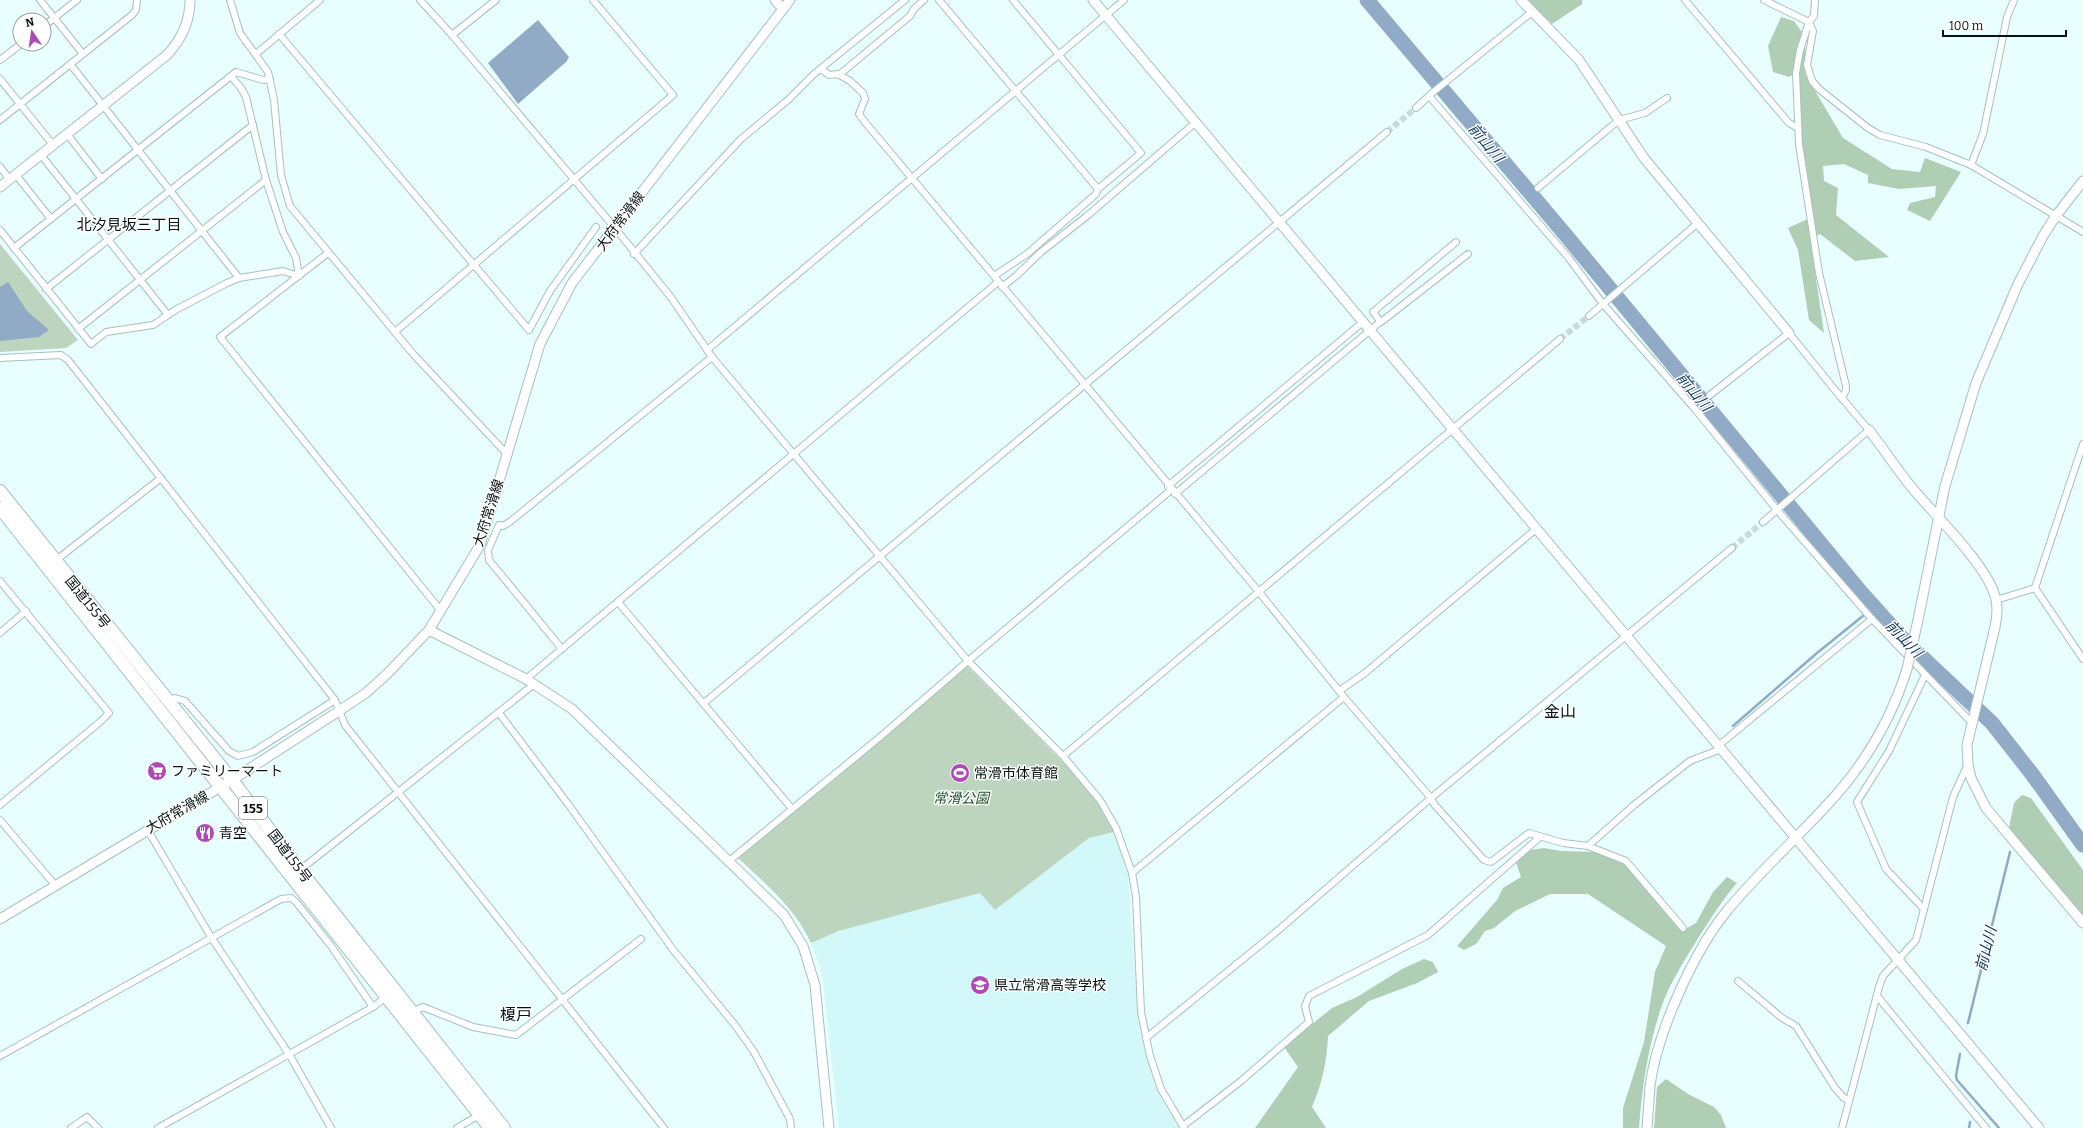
<svg xmlns="http://www.w3.org/2000/svg" width="2083" height="1128" font-family="Bitter,'Noto Sans JP',serif">
	<style>
		.built { fill: #d2f8f9 }
		.green { fill: #bdd5bf }
		.forest { fill: #b0ceb4 }
		.water { fill: #91abc6 }
		.lines { fill: none; stroke-linecap: round; stroke-linejoin: round }
		.stream { stroke: #91abc6; stroke-width: 2.5 }
		.river { stroke: #91abc6; stroke-width: 15 }
		.street-tunnel { stroke: #c6dbdb; stroke-width: 6; stroke-dasharray: 6 3; stroke-linecap: butt }
		.street-casing { stroke: #a6c0c1; stroke-width: 8 }
		.secondary-casing { stroke: #a6c0c1; stroke-width: 11 }
		.highway-casing { stroke: #a6c0c1; stroke-width: 14 }
		.street { stroke: #fff; stroke-width: 6 }
		.secondary { stroke: #fff; stroke-width: 9 }
		.highway { stroke: #fff; stroke-width: 12 }
		.secondary-bridge-casing { stroke: #a6c0c1; stroke-width: 11; stroke-linecap: butt }
		.secondary-bridge { stroke: #fff; stroke-width: 9 }
		.labels { text-anchor: middle; stroke-width: 3; stroke-linejoin: round; paint-order: stroke }
		.shield { fill: #fff; stroke: #525959; stroke-width: 1 }
		.shield-label { font-size: 13px; font-weight: bold; fill: #081212 }
		.street-label { font-size: 14px; fill: #081212; stroke: #fff }
		.poi-label { font-size: 14px; fill: #081212; stroke: #fff; text-anchor: start }
		.park-label { font-size: 14px; font-style: italic; fill: #224f2b; stroke: #fff }
		.water-label { font-size: 15px; font-style: italic; fill: #113a5e; stroke: #fff }
		.neighbourhood-label { font-size: 15px; fill: #081212; stroke: #fff }
		.quarter-label { font-size: 16px; fill: #081212; stroke: #fff }
	</style>
	<rect width="100%" height="100%" fill="#e8feff"/>
	<!-- built -->
	<polygon class="built" points="1114,832 1128,875 1138,1020 1147,1058 1158,1093 1179,1128 839,1128 822,973 811,943 839,931 980,893 995,909 1089,838"/>
	<!-- green -->
	<g class="green">
		<polygon points="0,244 78,340 66,348 0,352"/>
		<path d="M967 666 1086 785 1100 804 1114 832 1089 838 995 910 980 893 839 931 811 943C795 908 766 884 738 858Z"/>
	</g>
	<!-- forest -->
	<g class="forest">
		<polygon points="1528,0 1582,0 1582,4 1552,24"/>
		<polygon points="1781,17 1794,21 1802,32 1800,41 1805,48 1805,74 1843,138 1892,169 1920,172 1925,158 1961,172 1930,221 1907,210 1910,203 1935,197 1936,186 1899,189 1868,183 1868,175 1844,164 1823,166 1824,181 1838,188 1836,215 1889,257 1855,261 1820,234 1810,238 1824,333 1809,320 1798,250 1788,228 1812,217 1801,142 1798,72 1789,77 1773,72 1768,46"/>
		<polygon points="2022,795 2031,798 2083,870 2083,915 2009,828 2014,803"/>
		<path d="M1544 848 1561 851 1597 852 1623 862 1682 931 1696 923 1713 892 1727 877 1737 883C1723 899 1712 917 1700 935 1686 958 1670 982 1661 1008 1648 1047 1642 1087 1639 1128H1623V1108L1644 1042 1655 972 1666 946 1588 894H1550L1515 911 1494 928 1485 931 1476 944 1464 950 1457 946 1497 900 1503 888 1521 877 1516 862 1531 850Z"/>
		<path d="M1424 959 1433 962 1438 972 1417 983 1369 1001 1328 1036C1327 1061 1322 1084 1312 1107L1326 1128H1255L1298 1067 1284 1047 1332 1008 1357 997 1402 969Z"/>
		<polygon points="1666,1079 1688,1094 1714,1107 1721,1115 1726,1128 1654,1128 1657,1087"/>
	</g>
	<!-- water -->
	<g class="water">
		<polygon points="538,20 569,57 566,62 518,104 488,63"/>
		<polygon points="8,282 27,311 49,330 39,337 0,341 0,287"/>
	</g>
	<g class="lines">
		<!-- stream -->
		<g class="stream">
			<polyline points="1733,726 1817,653 1874,607"/>
			<polyline points="2030,780 2032,774"/>
			<polyline points="1968,1023 2010,852"/>
			<polyline points="1960,1054 1956,1076 1957,1080 1999,1128"/>
			<polyline points="1969,1128 1970,1122"/>
		</g>
		<!-- river -->
		<polyline class="river" points="1367,0 1564,233 1860,591 1904,640 1992,723 2032,774 2083,845"/>
		<!-- street-tunnel -->
		<g class="street-tunnel">
			<polyline points="1387,132 1416,108"/>
			<polyline points="1560,339 1589,316"/>
			<polyline points="1732,548 1763,522"/>
		</g>
		<defs>
			<g id="street">
				<polyline points="40,0 83,54"/>
				<polyline points="230,0 240,33 268,72 274,100 281,175 290,206 414,355 507,454"/>
				<polyline points="420,0 452,35 615,228 670,296 712,357 968,661 1063,756 1100,800 1116,828 1132,873 1136,897 1141,1012 1150,1056 1161,1089 1184,1128"/>
				<polyline points="939,0 1098,189"/>
				<polyline points="1685,0 1789,123 1798,128"/>
				<polyline points="1764,0 1809,22 1813,31 1807,65 1812,81 1819,89 1868,128 1880,135 1926,147 1971,165 2083,232"/>
				<polyline points="1815,0 1814,16 1809,22 1800,50 1796,73 1799,144 1819,273 1846,386 1846,390 1842,398 1852,410"/>
				<polyline points="44,26 77,0"/>
				<polyline points="279,34 529,330 550,291 596,227"/>
				<polyline points="452,35 496,0"/>
				<polyline points="256,54 320,0"/>
				<polyline points="0,60 21,44"/>
				<polyline points="71,65 239,278"/>
				<polyline points="821,69 829,75 838,74 850,81 863,93 865,99 859,114 864,121 1259,592 1344,697 1431,798 1434,804 1484,860 1491,862 1529,833 1563,843 1588,846 1626,861 1683,928"/>
				<polyline points="839,75 910,16 914,9 924,0"/>
				<polyline points="0,79 53,145"/>
				<polyline points="1429,96 1568,257 1603,304 1695,409 1777,510 1872,619 1972,723"/>
				<polyline points="1416,108 1432,93 1533,11"/>
				<polyline points="0,120 132,15 136,10 137,0"/>
				<polyline points="67,134 102,179"/>
				<polyline points="41,155 168,315"/>
				<polyline points="1971,165 1983,134 2007,17 2014,0"/>
				<polyline points="0,167 10,180"/>
				<polyline points="16,175 51,219"/>
				<polyline points="1538,188 1619,120 1645,113 1667,98"/>
				<polyline points="0,230 91,344 106,332 153,325 177,309 227,283 239,278 283,271 299,276 296,258 283,232 266,180 246,97 241,88 231,76"/>
				<polyline points="1456,242 1373,312 1381,322 1468,254"/>
				<polyline points="14,248 236,72 263,80 270,79"/>
				<polyline points="328,253 220,337 441,611"/>
				<polyline points="634,254 741,139 789,99 814,74 905,0"/>
				<polyline points="994,276 1027,254 1096,194 1098,189 1141,153 1013,0"/>
				<polyline points="1002,287 1016,276 1041,252 1087,216 1196,122"/>
				<polyline points="46,289 253,125"/>
				<polyline points="1589,316 1698,223"/>
				<polyline points="78,329 266,180"/>
				<polyline points="395,332 673,95 593,0"/>
				<polyline points="707,350 1124,0"/>
				<polyline points="0,358 61,355 68,360 335,700 345,725 664,1128"/>
				<polyline points="1710,395 1789,333 1843,400"/>
				<polyline points="1168,486 1364,321"/>
				<polyline points="1175,494 1380,322"/>
				<polyline points="1763,522 1869,430 1850,408"/>
				<polyline points="55,561 161,478"/>
				<polyline points="0,581 109,713 100,722 0,805"/>
				<polyline points="2035,588 2083,444"/>
				<polyline points="2035,588 2083,659"/>
				<polyline points="1996,600 2035,588"/>
				<polyline points="618,602 792,809"/>
				<polyline points="0,633 26,611"/>
				<polyline points="562,649 489,560 488,550 499,525 503,526 511,521 712,357"/>
				<polyline points="526,679 998,282"/>
				<polyline points="1339,691 1365,673 1536,529"/>
				<polyline points="167,701 175,698 185,701 229,751 238,756 253,752 335,700"/>
				<polyline points="704,703 1387,132"/>
				<polyline points="499,713 568,804 674,951 735,1025 754,1052 790,1119 791,1128"/>
				<polyline points="1718,746 1872,619"/>
				<polyline points="1063,756 1560,339"/>
				<polyline points="0,820 55,885"/>
				<polyline points="147,829 211,937 289,1054 331,1128"/>
				<polyline points="1588,846 1634,805 1690,761 1721,749"/>
				<polyline points="729,861 880,737 968,661 1171,490"/>
				<polyline points="300,870 533,685"/>
				<polyline points="1132,873 1344,697"/>
				<polyline points="1924,909 1886,869 1857,802 1889,751 1925,675"/>
				<polyline points="1738,981 1782,1018 1796,1026 1835,1088 1844,1098 1849,1100"/>
				<polyline points="1877,996 1986,1128"/>
				<polyline points="412,1012 423,1007 473,1027 516,1035 641,939"/>
				<polyline points="1146,1038 1275,933 1431,798 1732,548"/>
				<polyline points="0,1056 281,899 291,898 296,902 331,946 373,1007"/>
				<polyline points="1183,1126 1241,1081 1309,1022 1305,1006 1309,996 1428,935 1540,837"/>
				<polyline points="71,1128 87,1117 98,1128"/>
				<polyline points="158,1128 373,1007 386,997"/>
				<polyline points="457,1128 479,1115"/>
				<polyline points="1842,1128 1879,987 1883,976 1916,940 1953,797 1968,764"/>
			</g>
			<g id="secondary">
				<polyline points="775,0 783,9"/>
				<path d="M1093 0C1409 376 1723 752 2039 1128"/>
				<polyline points="1521,0 1579,60 1644,158 1789,333"/>
				<path d="M0 187 167 55C181 40 190 21 190 0"/>
				<path d="M1869 430C1886 452 1901 476 1919 496 1940 520 1990 569 1996 600 1998 610 1997 618 1995 627L1967 745 1968 764 1971 778 1986 808 2083 923"/>
				<polyline points="1918,620 1945,486 1976,383 2018,284 2043,236 2055,217 2083,181"/>
				<polyline points="429,630 526,679 572,709 784,915 803,946 815,985 829,1128"/>
				<polyline points="0,919 232,780 339,711 366,693 387,674 429,630 480,545 540,344 572,283 790,0"/>
				<path d="M1647 1128C1648 1114 1649 1100 1650 1086 1657 1033 1693 953 1726 912 1757 874 1793 842 1826 806 1863 767 1891 720 1907 669"/>
			</g>
			<g id="highway">
				<polyline points="0,491 232,780 300,870 504,1128"/>
				<polyline points="0,508 490,1128"/>
			</g>
		</defs>
		<!-- street casing -->
		<use href="#street" class="street-casing"/>
		<!-- secondary casing -->
		<use href="#secondary" class="secondary-casing"/>
		<!-- highway casing -->
		<use href="#highway" class="highway-casing"/>
		<!-- street -->
		<use href="#street" class="street"/>
		<!-- secondary -->
		<use href="#secondary" class="secondary"/>
		<!-- highway -->
		<use href="#highway" class="highway"/>
		<defs>
			<polyline id="secondary-bridge" points="1907,669 1918,620"/>
		</defs>
		<!-- secondary-bridge casing -->
		<use href="#secondary-bridge" class="secondary-bridge-casing"/>
		<!-- secondary-bridge -->
		<use href="#secondary-bridge" class="secondary-bridge"/>
	</g>
	<!-- icons -->
	<defs>
		<symbol id="supermarket-disc" viewBox="-11 -11 22 22"><circle r="9.5" fill="#ab4bb3" stroke="#fff"/><path d="M-6-5.5h2.5l.6 2H6L4.5 2H-2.5L-4.4-4H-6ZM-1.5 3.2a1.3 1.3 0 1 0 .1 0ZM3 3.2a1.3 1.3 0 1 0 .1 0Z" fill="#fff"/></symbol>
		<symbol id="stadium-disc" viewBox="-11 -11 22 22"><circle r="9.5" fill="#ab4bb3" stroke="#fff"/><path d="M0-5a6.5 5 0 1 0 0 10a6.5 5 0 1 0 0-10ZM-3.5-1.8h7v3.6h-7Z" fill="#fff"/></symbol>
		<symbol id="restaurant-disc" viewBox="-11 -11 22 22"><circle r="9.5" fill="#ab4bb3" stroke="#fff"/><path d="M-5-6h1v4h1v-4h1v4h1v-4h1v5L-1.5 .5V6h-2V.5L-5-1ZM5-6V6H3V1.5H1.5Q1.5-4 5-6Z" fill="#fff"/></symbol>
		<symbol id="school-disc" viewBox="-11 -11 22 22"><circle r="9.5" fill="#ab4bb3" stroke="#fff"/><path d="M0-5L7-2L0 1L-7-2ZM-4 1L0 2.5L4 1V4Q0 6-4 4Z" fill="#fff"/></symbol>
	</defs>
	<g fill-rule="evenodd">
		<use href="#supermarket-disc" x="146" y="760" width="22" height="22"/>
		<use href="#stadium-disc" x="949" y="762" width="22" height="22"/>
		<use href="#restaurant-disc" x="194" y="822" width="22" height="22"/>
		<use href="#school-disc" x="969" y="974" width="22" height="22"/>
	</g>
	<g class="labels">
		<!-- shield labels -->
		<rect class="shield" x="239" y="797" width="28" height="22" rx="3"/>
		<g class="shield-label">
			<text x="253" y="813">155</text>
		</g>
		<!-- street labels -->
		<g class="street-label">
			<text transform="translate(620 221) rotate(-53)" y="5">大府常滑線</text>
			<text transform="translate(488 513) rotate(-72)" y="5">大府常滑線</text>
			<text transform="translate(88 602) rotate(51)" y="5">国道155号</text>
			<text transform="translate(177 812) rotate(-30)" y="5">大府常滑線</text>
			<text transform="translate(290 856) rotate(53)" y="5">国道155号</text>
		</g>
		<!-- poi labels -->
		<g class="poi-label">
			<text x="171" y="776">ファミリーマート</text>
			<text x="974" y="778">常滑市体育館</text>
			<text x="219" y="838">青空</text>
			<text x="994" y="990">県立常滑高等学校</text>
		</g>
		<!-- park labels -->
		<g class="park-label">
			<text x="961" y="803">常滑公園</text>
		</g>
		<!-- water labels -->
		<g class="water-label">
			<text transform="translate(1486 143) rotate(50)" y="5">前山川</text>
			<text transform="translate(1694 392) rotate(50)" y="5">前山川</text>
			<text transform="translate(1904 639) rotate(46)" y="5">前山川</text>
			<text transform="translate(1986 949) rotate(-76)" y="5">前山川</text>
		</g>
		<!-- neighbourhood labels -->
		<g class="neighbourhood-label">
			<text x="129" y="230">北汐見坂三丁目</text>
		</g>
		<!-- quarter labels -->
		<g class="quarter-label">
			<text x="1560" y="717">金山</text>
			<text x="516" y="1020">榎戸</text>
		</g>
	</g>
	<!-- north arrow -->
	<g transform="translate(32 32) rotate(347)"><circle r="19" fill="#ffffff" stroke="#9ca0a0"/>
	<path d="M0-3L7 15L0 10L-7 15Z" fill="#ab4bb3"/>
	<text y="-6" font-size="11" font-weight="bold" text-anchor="middle" fill="#081212">N</text>
	</g>
	<!-- scale -->
	<path d="M1943 30v6h123v-6" fill="none" stroke="#081212" stroke-width="2"/>
	<text x="1949" y="30" font-size="12" fill="#081212" stroke="#ffffff" stroke-width="3" paint-order="stroke">100 m</text>
</svg>
